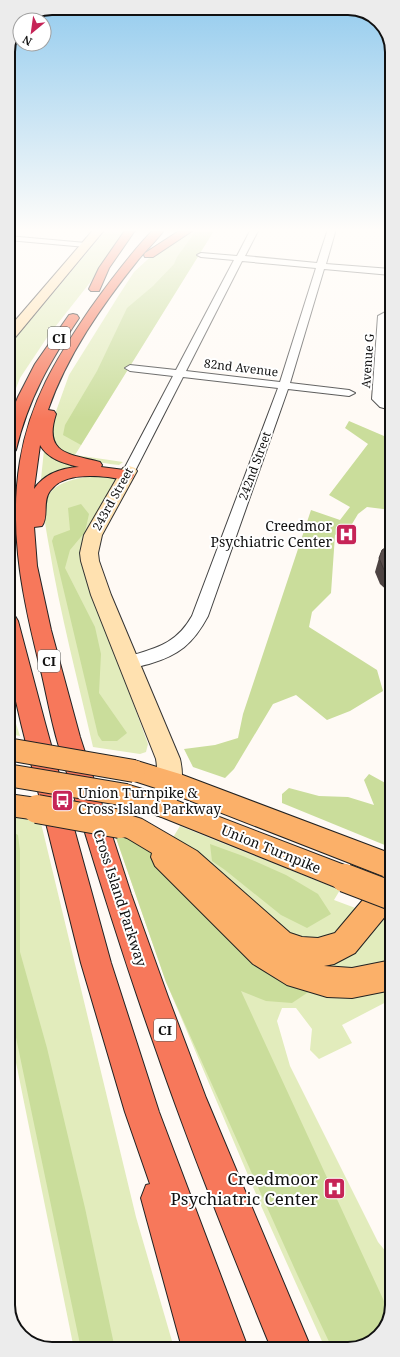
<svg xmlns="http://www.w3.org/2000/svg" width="400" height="1357" font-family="'Noto Serif',serif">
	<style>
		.green { fill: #e2ecbc }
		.forest { fill: #cadd9b }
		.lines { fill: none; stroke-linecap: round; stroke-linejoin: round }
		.street-casing { stroke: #444; stroke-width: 2 }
		.secondary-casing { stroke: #333; stroke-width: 2 }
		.primary-casing { stroke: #222; stroke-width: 2 }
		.highway-casing { stroke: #222; stroke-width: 2 }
		.street { fill: #fff; fill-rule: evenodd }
		.secondary { fill: #ffe1b0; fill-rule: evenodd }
		.primary { fill: #fbb069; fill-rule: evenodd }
		.highway { fill: #f7785b; fill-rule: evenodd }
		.primary-bridge-far1-casing { stroke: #222; stroke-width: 24; stroke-linecap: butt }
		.primary-bridge-casing { stroke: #222; stroke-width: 30; stroke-linecap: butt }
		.primary-bridge-far1 { stroke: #fbb069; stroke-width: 22 }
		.primary-bridge { stroke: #fbb069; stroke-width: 28 }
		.wall { fill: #4d4342 }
		.building { fill: #5a4e4d; stroke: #3f3736 }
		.labels { text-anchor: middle; stroke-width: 4; stroke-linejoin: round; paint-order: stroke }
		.far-street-label { font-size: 12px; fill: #111; stroke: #fff }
		.shield { fill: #fff; stroke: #585858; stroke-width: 1 }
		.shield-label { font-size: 13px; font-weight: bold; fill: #111 }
		.poi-label { font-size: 14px; fill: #111; stroke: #fff; text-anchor: end }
		.street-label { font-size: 14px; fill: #111; stroke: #fff }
		.near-poi-label { font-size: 17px; fill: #111; stroke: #fff; text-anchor: end }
		.rim { fill: none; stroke: #111; stroke-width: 2 }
	</style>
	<rect width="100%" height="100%" fill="#fffaf5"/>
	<!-- green -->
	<g class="green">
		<polygon points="107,229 127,229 92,280 48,336 20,378 8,409 8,347"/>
		<path d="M194 229H215L75 455 123 462 119 465C94 462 78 460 55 447L50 428 69 375 119 295 134 272 159 249Z"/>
		<polygon points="44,450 80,467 66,470 45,480 41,479"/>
		<path d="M95 475 115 476 117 479 83 541 81 560 148 744 146 752 140 754 93 747C78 680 60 614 49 546 47 533 42 514 46 501 52 481 77 479 95 475Z"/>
		<polygon points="9,702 20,736 9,734"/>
		<polygon points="9,815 40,819 136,1217 174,1348 74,1349 9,1028"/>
		<polygon points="180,826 340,890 334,900 358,909 344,928 326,939 304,939 279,931 172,839"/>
		<polygon points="114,832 138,839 264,967 392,982 392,999 342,1025 352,1043 319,1059 310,1050 312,1029 296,1008 282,1008 277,1021 290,1066 378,1242 392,1259 392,1305 381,1334 357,1348 325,1348 262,1208 166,982"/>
		<polygon points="378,917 392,923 392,965 343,969 308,968"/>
	</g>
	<!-- forest -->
	<g class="forest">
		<polygon points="199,229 215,229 81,445 63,435 65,425 97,371 127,308 153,286 174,264 177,257 195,232"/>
		<polygon points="349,421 391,439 391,510 367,507 358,514 352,524 335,535 331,593 312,612 309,627 377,670 383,691 350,711 327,720 296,695 273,704 234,769 225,778 193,767 184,749 215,745 238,738 243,714 311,510 340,520 350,507 329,495 368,444 345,428"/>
		<polygon points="81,504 89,514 85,532 70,550 65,568 95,627 101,654 99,693 127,733 117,741 102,741 98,735 52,541 54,536 70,530 68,508"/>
		<polygon points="369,774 389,785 387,811 392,810 392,848 282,803 282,794 289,788 319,796 348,797 374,805 364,780"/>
		<polygon points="9,830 18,835 20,851 20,952 47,1048 85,1208 115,1349 81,1349 9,1004"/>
		<polygon points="114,832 138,839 264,967 316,987 292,1003 266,1001 241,991 389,1312 381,1334 357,1348 332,1348 297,1274 166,982"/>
		<polygon points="210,844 243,856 286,875 318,894 331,914 307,928 281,915 225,870 212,861"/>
	</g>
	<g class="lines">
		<defs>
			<g id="street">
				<path d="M251 229H259L245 256 317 263 328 229H336L326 264 391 269V275L324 269 290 383 349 390 355 393 349 396 288 389 208 616C193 644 179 655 149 664 140 666 133 669 124 666L122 662 124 658C154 648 175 646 192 616L278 388 183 377 135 471 133 474H125L123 471 173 376 130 371 125 368 130 365 176 370 234 260 201 257 197 255 201 253 237 256ZM242 261 316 268 280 382 186 371Z"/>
				<polygon points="8,236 86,243 90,245 86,247 8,240"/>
				<polygon points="391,309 391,316 388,317 384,398 391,404 391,410 380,407 372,399 378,316"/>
			</g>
			<g id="secondary">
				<polygon points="94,229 105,229 13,340 8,341 8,329"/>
				<path d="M129 466 135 468 137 471 102 535 98 553 99 561 111 595 180 759C185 780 180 795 171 814L162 817 153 814 149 806C157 790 159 777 156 759L91 595 81 561 80 553 84 535 121 471 123 468Z"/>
			</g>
			<g id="primary">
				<polygon points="134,760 180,774 392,854 392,908 355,953 334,964 324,966 352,968 392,960 392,990 352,998 327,997 287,985 253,964 155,866 151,857 152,853 127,838 111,832 107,824 111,816 120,812 142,819 197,851 290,933 302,937 318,938 335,933 383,876 168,792 125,778 122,771 125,764"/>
				<polygon points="126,784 162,795 355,869 359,878 355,887 345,891 159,816 117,803 113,795 117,787"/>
				<polygon points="9,794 37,798 46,801 50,809 46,817 37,820 9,816"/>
			</g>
			<g id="highway">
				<polygon points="126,229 136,229 109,268 99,291 91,291 89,289 99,268"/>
				<path d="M154 229H165C157 240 147 249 138 260 102 305 67 355 48 410L54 411 56 414C43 454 69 454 100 462L102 465 101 467 132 471 134 475 132 479C124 481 116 478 108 477 89 475 62 474 50 491 42 502 49 516 42 526L34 527 37 566 51 630 80 737 131 894 168 997 206 1098 311 1348H271C231 1250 191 1151 156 1050 127 969 101 886 76 803 70 782 63 761 57 740 51 719 47 697 42 675 24 605 8 534 20 461 30 401 56 359 90 309 110 281 130 254 154 229ZM40 445C48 459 63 463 79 467 61 468 44 474 34 489Z"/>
				<polygon points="182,229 195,229 153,257 145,257 144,255 145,253"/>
				<path d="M73 314 77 315 79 318C50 361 28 399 16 450L14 453 8 455V421L18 397 35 364 69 315Z"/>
				<polygon points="8,614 15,616 18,621 45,723 111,963 159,1112 248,1348 182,1348 141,1198 146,1185 150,1184 125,1112 81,963 21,723 8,667"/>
			</g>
		</defs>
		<!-- street casing -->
		<use href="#street" class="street-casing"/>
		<!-- secondary casing -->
		<use href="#secondary" class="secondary-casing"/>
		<!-- primary casing -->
		<use href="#primary" class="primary-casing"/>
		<!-- highway casing -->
		<use href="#highway" class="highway-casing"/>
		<!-- street -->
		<use href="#street" class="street"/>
		<!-- secondary -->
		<use href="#secondary" class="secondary"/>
		<!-- primary -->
		<use href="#primary" class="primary"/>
		<!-- highway -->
		<use href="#highway" class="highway"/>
		<defs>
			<g id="primary-bridge-far1">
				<polyline points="13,750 134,771"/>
				<polyline points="13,776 126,795"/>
			</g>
			<g id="primary-bridge">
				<polyline points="37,809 120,824"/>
				<polyline points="345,878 392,896"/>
			</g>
		</defs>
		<!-- primary-bridge-far1 casing -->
		<use href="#primary-bridge-far1" class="primary-bridge-far1-casing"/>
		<!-- primary-bridge casing -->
		<use href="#primary-bridge" class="primary-bridge-casing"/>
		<!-- primary-bridge-far1 -->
		<use href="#primary-bridge-far1" class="primary-bridge-far1"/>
		<!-- primary-bridge -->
		<use href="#primary-bridge" class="primary-bridge"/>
	</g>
	<!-- wall -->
	<g class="wall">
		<polygon points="391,544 391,594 380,584 375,572 379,558"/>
		<polygon points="392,1088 392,1103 385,1094"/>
	</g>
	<!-- building -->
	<polygon class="building" points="391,544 391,576 384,570 379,558 382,550"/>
	<!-- sky -->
	<linearGradient id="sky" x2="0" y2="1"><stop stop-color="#95ccee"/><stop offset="0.55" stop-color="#fffdfa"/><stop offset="1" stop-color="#fffdfa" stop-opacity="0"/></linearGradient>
	<rect width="400" height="419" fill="url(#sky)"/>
	<!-- icons -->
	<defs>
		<symbol id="hospital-square" viewBox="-11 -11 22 22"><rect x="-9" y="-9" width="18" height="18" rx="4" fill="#c62457" stroke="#fff"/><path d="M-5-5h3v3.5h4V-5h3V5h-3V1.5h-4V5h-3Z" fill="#fff"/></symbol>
		<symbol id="bus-square" viewBox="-11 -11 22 22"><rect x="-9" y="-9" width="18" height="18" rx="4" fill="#c62457" stroke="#fff"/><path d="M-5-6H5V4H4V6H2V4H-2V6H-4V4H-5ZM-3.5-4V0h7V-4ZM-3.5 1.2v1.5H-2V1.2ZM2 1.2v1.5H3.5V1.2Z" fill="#fff"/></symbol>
	</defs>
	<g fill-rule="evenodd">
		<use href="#hospital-square" x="334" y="522" width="25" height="25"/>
		<use href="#bus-square" x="50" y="788" width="25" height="25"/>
		<use href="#hospital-square" x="322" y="1176" width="25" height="25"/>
	</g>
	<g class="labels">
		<!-- far-street labels -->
		<g class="far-street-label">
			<text transform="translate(368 361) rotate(-86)" y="4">Avenue G</text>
			<text transform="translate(241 368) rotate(7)" y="4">82nd Avenue</text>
			<text transform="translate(255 466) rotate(-70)" y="4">242nd Street</text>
			<text transform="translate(113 499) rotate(-61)" y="4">243rd Street</text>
		</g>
		<!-- shield labels -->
		<g class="shield">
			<rect x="48" y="327" width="22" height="22" rx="3"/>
			<rect x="38" y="650" width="22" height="22" rx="3"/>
			<rect x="154" y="1019" width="22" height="22" rx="3"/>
		</g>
		<g class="shield-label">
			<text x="59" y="343">CI</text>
			<text x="49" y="666">CI</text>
			<text x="165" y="1035">CI</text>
		</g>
		<!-- poi labels -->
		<g class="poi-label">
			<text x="332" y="531">Creedmor<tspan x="332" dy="16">Psychiatric Center</tspan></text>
			<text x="78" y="798" text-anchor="start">Union Turnpike &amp;<tspan x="78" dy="16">Cross Island Parkway</tspan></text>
		</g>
		<!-- street labels -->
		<g class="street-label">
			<text transform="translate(271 849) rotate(22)" y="5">Union Turnpike</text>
			<text transform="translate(120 898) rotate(72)" y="5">Cross Island Parkway</text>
		</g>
		<!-- near-poi labels -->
		<g class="near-poi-label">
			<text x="318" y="1185">Creedmoor<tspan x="318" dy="20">Psychiatric Center</tspan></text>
		</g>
	</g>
	<!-- crop -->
	<path d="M0 0H400V1357H0ZM52 15H348A37 37 0 0 1 385 52V1305A37 37 0 0 1 348 1342H52A37 37 0 0 1 15 1305V52A37 37 0 0 1 52 15Z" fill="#ececec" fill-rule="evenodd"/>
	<path class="rim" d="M52 15H348A37 37 0 0 1 385 52V1305A37 37 0 0 1 348 1342H52A37 37 0 0 1 15 1305V52A37 37 0 0 1 52 15Z"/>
	<!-- north arrow -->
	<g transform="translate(32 32) rotate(209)"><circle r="19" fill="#ffffff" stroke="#a0a0a0"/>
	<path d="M0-3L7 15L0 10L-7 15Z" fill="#c62457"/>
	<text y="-6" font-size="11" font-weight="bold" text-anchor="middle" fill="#111111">N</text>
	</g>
</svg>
